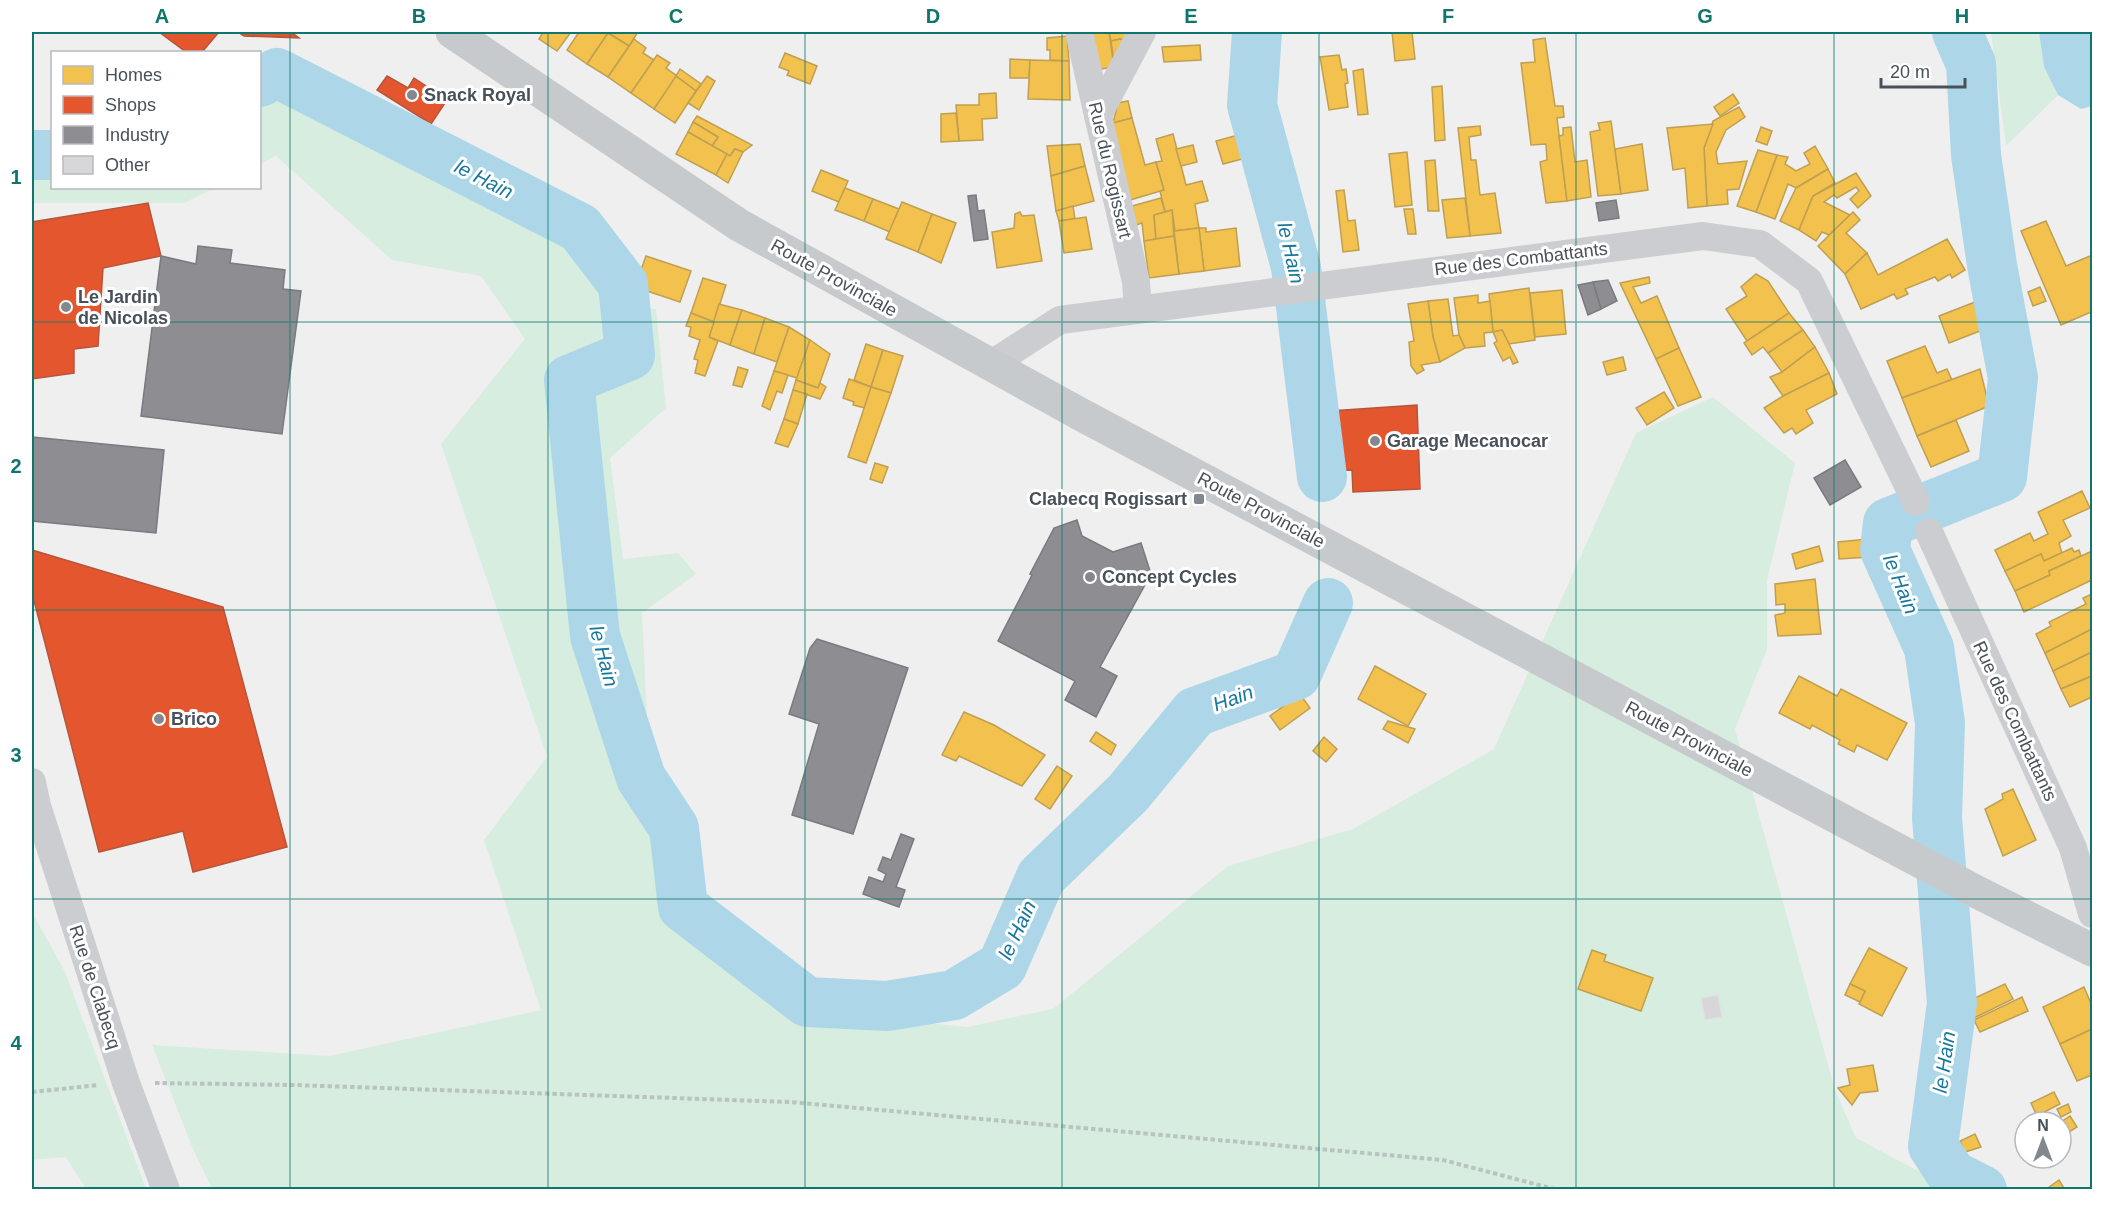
<svg xmlns="http://www.w3.org/2000/svg" width="2124" height="1221" font-family="Helvetica,sans-serif">
	<style>
		.green { fill: #d6ede0 }
		.water { fill: #add7e8 }
		.homes { fill: #f2c14e; stroke: #bf9f52; stroke-width: 1.5 }
		.shops { fill: #e4572e; stroke: #b5553b; stroke-width: 1.5 }
		.industry { fill: #8d8d92; stroke: #787b81; stroke-width: 1.5 }
		.lines { fill: none; stroke-linecap: round; stroke-linejoin: round }
		.river { stroke: #add7e8; stroke-width: 50 }
		.building { fill: #d7d7d9; stroke: #e1e1e2; stroke-width: 1.5 }
		.path { stroke: #b9c4c1; stroke-width: 4; stroke-dasharray: 4.5 3; stroke-linecap: butt }
		.minor { stroke: #cbcdd0; stroke-width: 28 }
		.major { stroke: #c7cacd; stroke-width: 33 }
		.grid { fill: none; stroke: #0f766e; stroke-width: 1.5; stroke-opacity: 0.55 }
		.poi-dot { fill: #83888e; stroke: #fff; stroke-width: 2 }
		.labels { text-anchor: middle; stroke-width: 6; stroke-linejoin: round; paint-order: stroke }
		.poi-label { font-size: 18px; font-weight: bold; fill: #48505a; stroke: #fff; text-anchor: start }
		.street-label { font-size: 18px; fill: #48505a; stroke: #fff }
		.water-label { font-size: 20px; font-style: italic; fill: #17789d; stroke: #fff }
		.neatline { fill: none; stroke: #0f766e; stroke-width: 2 }
		.grid-label { font-size: 20px; text-anchor: middle; font-weight: bold; fill: #0f766e }
	</style>
	<rect width="100%" height="100%" fill="#f0efef"/>
	<!-- green -->
	<g class="green">
		<polygon points="1991,32 2039,32 2044,67 2058,95 2006,146"/>
		<polygon points="260,83 360,114 558,238 612,305 656,309 666,408 610,458 623,559 678,553 696,574 642,613 648,738 625,789 654,813 666,894 699,943 776,1007 967,1027 1053,1009 1228,866 1353,829 1494,749 1636,433 1713,397 1795,463 1767,580 1767,649 1735,729 1835,1090 1856,1138 1952,1189 212,1189 193,1149 152,1045 329,1056 541,1010 484,840 547,757 441,444 525,339 481,276 392,260 276,156 260,164"/>
		<polygon points="32,166 52,166 52,188 214,188 184,203 32,203"/>
		<polygon points="32,912 65,972 146,1189 86,1189 66,1157 32,1160"/>
	</g>
	<!-- water -->
	<polygon class="water" points="2039,32 2092,32 2092,106 2081,109 2058,95 2044,67"/>
	<!-- homes -->
	<g class="homes">
		<polygon points="538,32 571,32 557,51 539,39 542,34"/>
		<polygon points="579,32 608,33 587,64 567,50"/>
		<polygon points="607,32 638,32 629,46"/>
		<polygon points="1088,32 1109,32 1114,67 1095,70"/>
		<polygon points="1109,32 1134,32 1130,42 1120,39 1111,41"/>
		<polygon points="1392,32 1412,32 1415,59 1395,61"/>
		<polygon points="608,33 629,46 608,77 587,64"/>
		<polygon points="1067,36 1069,61 1050,60 1050,50 1047,50 1047,38"/>
		<polygon points="1545,38 1555,106 1563,106 1564,117 1557,118 1567,201 1546,203 1540,162 1547,160 1546,144 1531,145 1521,63 1535,62 1533,40"/>
		<polygon points="634,39 646,48 643,53 654,60 631,93 608,77"/>
		<polygon points="1120,39 1130,42 1114,63 1111,41"/>
		<polygon points="1200,45 1201,60 1164,62 1162,47"/>
		<polygon points="785,53 817,66 810,84 787,75 789,71 779,67"/>
		<polygon points="657,55 670,63 666,68 677,76 654,109 631,93"/>
		<polygon points="1339,55 1342,70 1346,69 1348,83 1345,84 1348,107 1329,110 1320,57"/>
		<polygon points="1010,59 1030,60 1029,78 1010,78"/>
		<polygon points="1030,60 1069,61 1070,100 1028,99"/>
		<polygon points="680,69 701,84 696,91 676,76"/>
		<polygon points="1363,69 1368,114 1358,115 1353,71"/>
		<polygon points="676,76 696,91 675,123 654,109"/>
		<polygon points="707,76 715,81 699,110 688,103"/>
		<polygon points="1442,86 1445,140 1435,141 1432,87"/>
		<polygon points="996,93 997,118 982,119 983,140 959,141 956,105 979,105 979,94"/>
		<polygon points="1733,94 1739,103 1720,116 1714,107"/>
		<polygon points="1128,101 1132,118 1113,123 1118,103"/>
		<polygon points="1739,107 1745,117 1726,130 1716,152 1718,164 1747,161 1739,189 1727,190 1728,204 1707,206 1704,148 1713,121"/>
		<polygon points="956,113 959,141 941,142 941,114"/>
		<polygon points="697,116 752,145 743,152 735,149 730,156 712,146 718,137 693,122"/>
		<polygon points="1132,118 1145,165 1156,162 1164,190 1130,200 1109,124"/>
		<polygon points="1611,121 1621,194 1598,196 1590,132 1600,130 1598,123"/>
		<polygon points="693,122 718,137 712,146 688,132"/>
		<polygon points="1713,124 1704,148 1707,206 1688,208 1685,168 1673,170 1667,128"/>
		<polygon points="1480,126 1481,135 1469,137 1471,160 1476,160 1480,195 1495,193 1501,233 1470,236 1458,128"/>
		<polygon points="1571,127 1575,162 1587,160 1591,197 1567,201 1559,136 1563,135 1563,128"/>
		<polygon points="1761,127 1772,131 1767,145 1756,141"/>
		<polygon points="688,132 727,154 716,175 676,154"/>
		<polygon points="1173,134 1186,185 1202,181 1208,201 1195,204 1199,228 1175,231 1172,210 1165,212 1160,191 1164,190 1156,162 1162,161 1156,139"/>
		<polygon points="1242,134 1246,158 1223,164 1216,141"/>
		<polygon points="1080,144 1085,166 1051,176 1047,146"/>
		<polygon points="1642,144 1648,190 1621,194 1615,149"/>
		<polygon points="1193,145 1197,162 1181,166 1176,149"/>
		<polygon points="1815,146 1828,169 1796,188 1788,184 1775,219 1756,212 1777,155 1788,157 1785,164 1796,171 1810,164 1804,153"/>
		<polygon points="735,149 743,152 728,183 716,175 727,154 730,156"/>
		<polygon points="1758,150 1777,155 1756,212 1737,206"/>
		<polygon points="1407,152 1412,205 1395,207 1389,154"/>
		<polygon points="1435,160 1439,211 1428,211 1425,161"/>
		<polygon points="1085,166 1094,201 1056,211 1051,176"/>
		<polygon points="1828,169 1835,183 1813,196 1799,230 1780,221 1796,188"/>
		<polygon points="821,170 848,181 839,202 812,191"/>
		<polygon points="1856,173 1871,196 1858,208 1850,199 1859,191 1856,187 1837,198 1834,195 1824,202 1850,215 1829,235 1822,232 1816,241 1799,230 1813,196"/>
		<polygon points="845,188 873,199 864,221 835,210"/>
		<polygon points="1344,190 1348,221 1355,220 1359,250 1343,252 1336,191"/>
		<polygon points="1161,198 1165,212 1154,215 1156,239 1144,241 1142,223 1136,225 1132,206"/>
		<polygon points="1465,198 1470,236 1447,238 1442,200"/>
		<polygon points="873,199 899,209 890,232 864,221"/>
		<polygon points="902,202 932,214 918,252 886,239"/>
		<polygon points="1073,206 1075,219 1059,221 1056,211"/>
		<polygon points="1404,209 1413,209 1416,234 1408,234"/>
		<polygon points="1172,210 1174,236 1156,239 1154,215"/>
		<polygon points="1020,212 1022,216 1034,215 1042,261 997,268 992,232 1014,228 1015,214"/>
		<polygon points="1853,212 1860,220 1846,233 1867,253 1845,274 1818,246"/>
		<polygon points="932,214 956,223 941,263 918,252"/>
		<polygon points="1086,217 1092,249 1064,253 1059,221"/>
		<polygon points="2046,221 2066,266 2090,256 2092,261 2092,315 2091,312 2061,325 2021,231"/>
		<polygon points="1199,228 1206,228 1206,232 1236,228 1240,266 1204,271"/>
		<polygon points="1199,228 1204,271 1179,274 1174,231"/>
		<polygon points="1174,236 1179,274 1149,278 1144,241"/>
		<polygon points="1947,239 1965,270 1952,278 1950,274 1938,281 1935,277 1905,289 1908,294 1897,299 1894,294 1861,309 1845,274 1867,253 1878,275"/>
		<polygon points="646,256 691,271 680,302 635,287"/>
		<polygon points="1756,274 1768,281 1789,313 1747,341 1726,309 1747,296 1741,287"/>
		<polygon points="1649,277 1650,283 1633,287 1641,303 1657,296 1679,348 1656,359 1620,283"/>
		<polygon points="703,278 726,285 714,322 691,313"/>
		<polygon points="2040,287 2046,301 2033,306 2028,292"/>
		<polygon points="1529,288 1535,340 1509,344 1502,330 1493,332 1489,294"/>
		<polygon points="1562,290 1566,334 1535,337 1530,293"/>
		<polygon points="1478,295 1478,303 1490,301 1493,332 1484,333 1485,346 1465,348 1459,335 1454,298"/>
		<polygon points="1448,299 1453,336 1459,335 1465,348 1440,362 1433,337 1428,301"/>
		<polygon points="1428,301 1433,337 1440,362 1421,365 1424,370 1417,374 1411,366 1409,342 1414,341 1408,304"/>
		<polygon points="1975,302 1985,329 1949,343 1939,316"/>
		<polygon points="719,304 742,310 730,345 709,337"/>
		<polygon points="742,310 765,318 754,354 730,345"/>
		<polygon points="691,313 714,322 709,337 718,341 705,376 695,373 698,360 694,359 700,340 689,336 691,327 686,326"/>
		<polygon points="1789,313 1803,330 1768,353 1763,347 1752,355 1744,343"/>
		<polygon points="765,318 789,327 777,362 754,354"/>
		<polygon points="789,327 810,340 797,378 774,371"/>
		<polygon points="1502,330 1518,362 1513,364 1510,357 1503,361 1494,343 1497,341 1493,332"/>
		<polygon points="1803,330 1815,347 1782,372 1768,353"/>
		<polygon points="810,340 830,354 818,388 796,380"/>
		<polygon points="866,344 883,350 871,387 854,380"/>
		<polygon points="1925,346 1937,373 1947,369 1952,380 1902,398 1887,361"/>
		<polygon points="1815,347 1829,373 1783,396 1770,377 1782,372"/>
		<polygon points="1679,348 1701,397 1678,406 1656,359"/>
		<polygon points="883,350 903,356 891,393 871,387"/>
		<polygon points="1623,357 1626,370 1607,375 1603,362"/>
		<polygon points="738,367 748,370 742,387 733,385"/>
		<polygon points="1980,369 1989,406 1917,436 1902,398"/>
		<polygon points="774,371 788,375 782,393 777,391 770,410 762,406"/>
		<polygon points="1829,373 1837,394 1806,410 1813,423 1796,434 1792,428 1784,433 1764,408 1783,396"/>
		<polygon points="849,379 871,387 865,408 853,405 854,402 843,398"/>
		<polygon points="796,380 818,388 820,383 826,387 820,399 793,390"/>
		<polygon points="871,387 891,393 866,463 848,457"/>
		<polygon points="793,390 807,394 798,424 784,419"/>
		<polygon points="1664,392 1674,408 1647,425 1636,408"/>
		<polygon points="784,419 798,424 788,447 775,443"/>
		<polygon points="1956,420 1969,451 1931,467 1917,436"/>
		<polygon points="875,463 888,467 882,483 870,479"/>
		<polygon points="2082,491 2090,508 2063,520 2071,536 2059,543 2062,553 2044,561 2041,554 2005,571 1995,550 2030,533 2034,541 2048,534 2038,512"/>
		<polygon points="1868,539 1869,557 1839,559 1838,542"/>
		<polygon points="1819,546 1823,561 1796,569 1792,554"/>
		<polygon points="2072,548 2074,552 2079,550 2081,556 2049,571 2050,575 2015,591 2005,571 2041,554 2044,561"/>
		<polygon points="2092,551 2092,580 2024,612 2015,591 2050,575 2049,571"/>
		<polygon points="1815,579 1821,634 1778,636 1775,615 1785,613 1785,604 1776,605 1775,584"/>
		<polygon points="2092,594 2092,629 2045,653 2036,634 2051,626 2049,622 2086,604 2083,598"/>
		<polygon points="2092,629 2092,652 2053,671 2045,653"/>
		<polygon points="2092,652 2092,676 2061,689 2053,671"/>
		<polygon points="1375,666 1426,694 1408,726 1358,699"/>
		<polygon points="1799,676 1837,696 1841,689 1907,723 1887,760 1857,745 1854,752 1838,744 1840,740 1812,725 1810,729 1779,713"/>
		<polygon points="2092,676 2092,697 2070,707 2061,689"/>
		<polygon points="1300,694 1310,708 1280,730 1270,716"/>
		<polygon points="964,712 994,725 1045,755 1022,786 959,756 956,761 942,755"/>
		<polygon points="1388,721 1415,729 1408,743 1383,729"/>
		<polygon points="1096,732 1116,745 1111,755 1090,741"/>
		<polygon points="1324,737 1337,749 1326,762 1313,751"/>
		<polygon points="1057,766 1072,776 1050,809 1035,799"/>
		<polygon points="2013,789 2036,840 2003,856 1985,809 2003,799 2002,794"/>
		<polygon points="1869,948 1907,968 1882,1016 1859,1004 1865,991 1850,984"/>
		<polygon points="1592,950 1606,955 1604,961 1653,978 1641,1011 1578,989"/>
		<polygon points="1850,984 1865,991 1860,1002 1845,995"/>
		<polygon points="2005,984 2013,999 1974,1018 1966,1002"/>
		<polygon points="2084,987 2092,1006 2092,1029 2060,1044 2043,1007"/>
		<polygon points="2022,997 2028,1011 1980,1032 1974,1020"/>
		<polygon points="2092,1029 2092,1075 2077,1081 2060,1044"/>
		<polygon points="1873,1065 1878,1091 1860,1093 1852,1105 1838,1088 1850,1085 1847,1069"/>
		<polygon points="2054,1092 2060,1104 2037,1116 2031,1103"/>
		<polygon points="2068,1104 2071,1112 2061,1117 2057,1109"/>
		<polygon points="2070,1116 2077,1127 2066,1134 2061,1122"/>
		<polygon points="1975,1134 1981,1147 1965,1152 1960,1141"/>
		<polygon points="2059,1180 2065,1190 2045,1190"/>
	</g>
	<!-- shops -->
	<g class="shops">
		<polygon points="159,32 219,32 202,52 186,52"/>
		<polygon points="238,32 291,32 299,38 244,36"/>
		<polygon points="387,76 408,88 414,78 447,100 431,124 377,90"/>
		<polygon points="148,203 161,256 103,268 98,346 74,349 74,373 32,379 32,222"/>
		<polygon points="1417,405 1420,489 1353,492 1352,470 1334,471 1330,411"/>
		<polygon points="32,550 223,607 287,847 193,872 183,831 99,852 32,593"/>
	</g>
	<!-- industry -->
	<g class="industry">
		<polygon points="976,195 978,211 984,210 988,239 974,241 968,196"/>
		<polygon points="1616,200 1619,218 1599,221 1596,203"/>
		<polygon points="198,246 232,250 230,263 285,270 283,289 301,291 282,434 141,416 161,256 196,264"/>
		<polygon points="1608,280 1617,301 1601,309 1593,282"/>
		<polygon points="1593,282 1601,309 1588,315 1578,285"/>
		<polygon points="32,437 164,450 156,533 32,521"/>
		<polygon points="1845,460 1861,487 1830,505 1814,478"/>
		<polygon points="1077,520 1082,536 1113,552 1141,543 1151,574 1100,667 1117,676 1096,717 1065,700 1075,681 998,641 1032,575 1030,574 1054,528"/>
		<polygon points="817,639 908,668 853,834 792,815 819,724 789,714 810,648"/>
		<polygon points="901,834 914,839 896,887 905,890 899,907 863,894 869,877 883,882 886,874 878,870 883,857 891,860"/>
	</g>
	<g class="lines">
		<!-- river -->
		<g class="river">
			<polyline points="1257,32 1252,105 1296,267 1322,477"/>
			<polyline points="1957,32 1971,64 1976,155 1992,265 2013,378 2002,477 1888,523 1885,550 1929,648 1940,723 1937,818 1952,1003 1933,1146 1952,1175 1982,1190"/>
			<polyline points="260,82 277,73 580,228 623,284 630,355 569,380 595,636 641,778 674,828 683,907 807,1002 887,1006 954,995 1002,966 1041,877 1128,793 1195,712 1296,675 1328,603"/>
			<polyline points="32,155 52,155"/>
		</g>
	</g>
	<!-- building -->
	<polygon class="building" points="1718,995 1722,1017 1705,1020 1701,998"/>
	<g class="lines">
		<!-- path -->
		<g class="path">
			<polyline points="155,1083 294,1085 790,1102 1443,1160 1558,1190"/>
			<polyline points="32,1092 99,1085"/>
		</g>
		<!-- minor -->
		<g class="minor">
			<polyline points="1079,32 1136,282 1138,309"/>
			<polyline points="1098,115 1142,32"/>
			<polyline points="990,365 1060,320 1703,236 1760,244 1809,281 1916,502"/>
			<polyline points="1929,532 2073,848 2092,914"/>
			<polyline points="32,782 37,806 126,1083 166,1190"/>
		</g>
		<!-- major -->
		<polyline class="major" points="452,32 739,225 1080,414 1977,892 2092,950"/>
	</g>
	<!-- grid -->
	<path class="grid" d="M290 32V1190M548 32V1190M805 32V1190M1062 32V1190M1319 32V1190M1576 32V1190M1834 32V1190M32 322H2092M32 610H2092M32 899H2092"/>
	<!-- markers -->
	<g class="poi-dot">
		<circle cx="412" cy="95" r="6"/>
		<circle cx="66" cy="307" r="6"/>
		<circle cx="1375" cy="441" r="6"/>
		<rect x="1193" y="493" width="12" height="12" rx="3"/>
		<circle cx="1090" cy="577" r="6"/>
		<circle cx="159" cy="719" r="6"/>
	</g>
	<g class="labels">
		<!-- poi labels -->
		<g class="poi-label">
			<text x="424" y="101">Snack Royal</text>
			<text x="78" y="303">Le Jardin<tspan x="78" dy="21">de Nicolas</tspan></text>
			<text x="1387" y="447">Garage Mecanocar</text>
			<text x="1187" y="505" text-anchor="end">Clabecq Rogissart</text>
			<text x="1102" y="583">Concept Cycles</text>
			<text x="171" y="725">Brico</text>
		</g>
		<!-- street labels -->
		<g class="street-label">
			<text transform="translate(1110 170) rotate(77)" y="6">Rue du Rogissart</text>
			<text transform="translate(1521 259) rotate(-7)" y="6">Rue des Combattants</text>
			<text transform="translate(834 278) rotate(29)" y="6">Route Provinciale</text>
			<text transform="translate(1261 510) rotate(28)" y="6">Route Provinciale</text>
			<text transform="translate(2015 721) rotate(65)" y="6">Rue des Combattants</text>
			<text transform="translate(1689 739) rotate(28)" y="6">Route Provinciale</text>
			<text transform="translate(95 987) rotate(72)" y="6">Rue de Clabecq</text>
		</g>
		<!-- water labels -->
		<g class="water-label">
			<text transform="translate(484 179) rotate(27)" y="7">le Hain</text>
			<text transform="translate(1291 253) rotate(77)" y="7">le Hain</text>
			<text transform="translate(1901 584) rotate(68)" y="7">le Hain</text>
			<text transform="translate(604 656) rotate(75)" y="7">le Hain</text>
			<text transform="translate(1233 698) rotate(-20)" y="7">Hain</text>
			<text transform="translate(1017 930) rotate(-65)" y="7">le Hain</text>
			<text transform="translate(1944 1062) rotate(-82)" y="7">le Hain</text>
		</g>
	</g>
	<!-- border -->
	<rect width="2124" height="1221" fill="none" stroke="#ffffff" stroke-width="66"/>
	<!-- legend -->
	<rect x="51" y="51" width="210" height="138" fill="#ffffff" stroke="#b6b9bd" stroke-width="1.5"/>
	<rect x="63" y="66" width="30" height="18" fill="#f2c14e" stroke="#b6b9bd" stroke-width="1.5"/>
	<text x="105" y="81" font-size="18" fill="#48505a">Homes</text>
	<rect x="63" y="96" width="30" height="18" fill="#e4572e" stroke="#b6b9bd" stroke-width="1.5"/>
	<text x="105" y="111" font-size="18" fill="#48505a">Shops</text>
	<rect x="63" y="126" width="30" height="18" fill="#8d8d92" stroke="#b6b9bd" stroke-width="1.5"/>
	<text x="105" y="141" font-size="18" fill="#48505a">Industry</text>
	<rect x="63" y="156" width="30" height="18" fill="#d7d7d9" stroke="#b6b9bd" stroke-width="1.5"/>
	<text x="105" y="171" font-size="18" fill="#48505a">Other</text>
	<!-- north arrow -->
	<g transform="translate(2043 1140)"><circle r="28" fill="#ffffff" stroke="#b6b9bd" stroke-width="1.5"/>
	<path d="M0-4.5L10 22L0 15L-10 22Z" fill="#83888e"/>
	<text y="-9" font-size="16" font-weight="bold" text-anchor="middle" fill="#48505a">N</text>
	</g>
	<!-- scale -->
	<path d="M1881 78v9h84v-9" fill="none" stroke="#48505a" stroke-width="3"/>
	<text x="1890" y="78" font-size="18" fill="#48505a" stroke="#ffffff" stroke-width="4.5" paint-order="stroke">20 m</text>
	<rect x="33" y="33" width="2058" height="1155" class="neatline"/>
	<g class="grid-label">
		<text x="162" y="23">A</text>
		<text x="419" y="23">B</text>
		<text x="676" y="23">C</text>
		<text x="933" y="23">D</text>
		<text x="1191" y="23">E</text>
		<text x="1448" y="23">F</text>
		<text x="1705" y="23">G</text>
		<text x="1962" y="23">H</text>
		<text x="16" y="184">1</text>
		<text x="16" y="473">2</text>
		<text x="16" y="762">3</text>
		<text x="16" y="1050">4</text>
	</g>
</svg>
